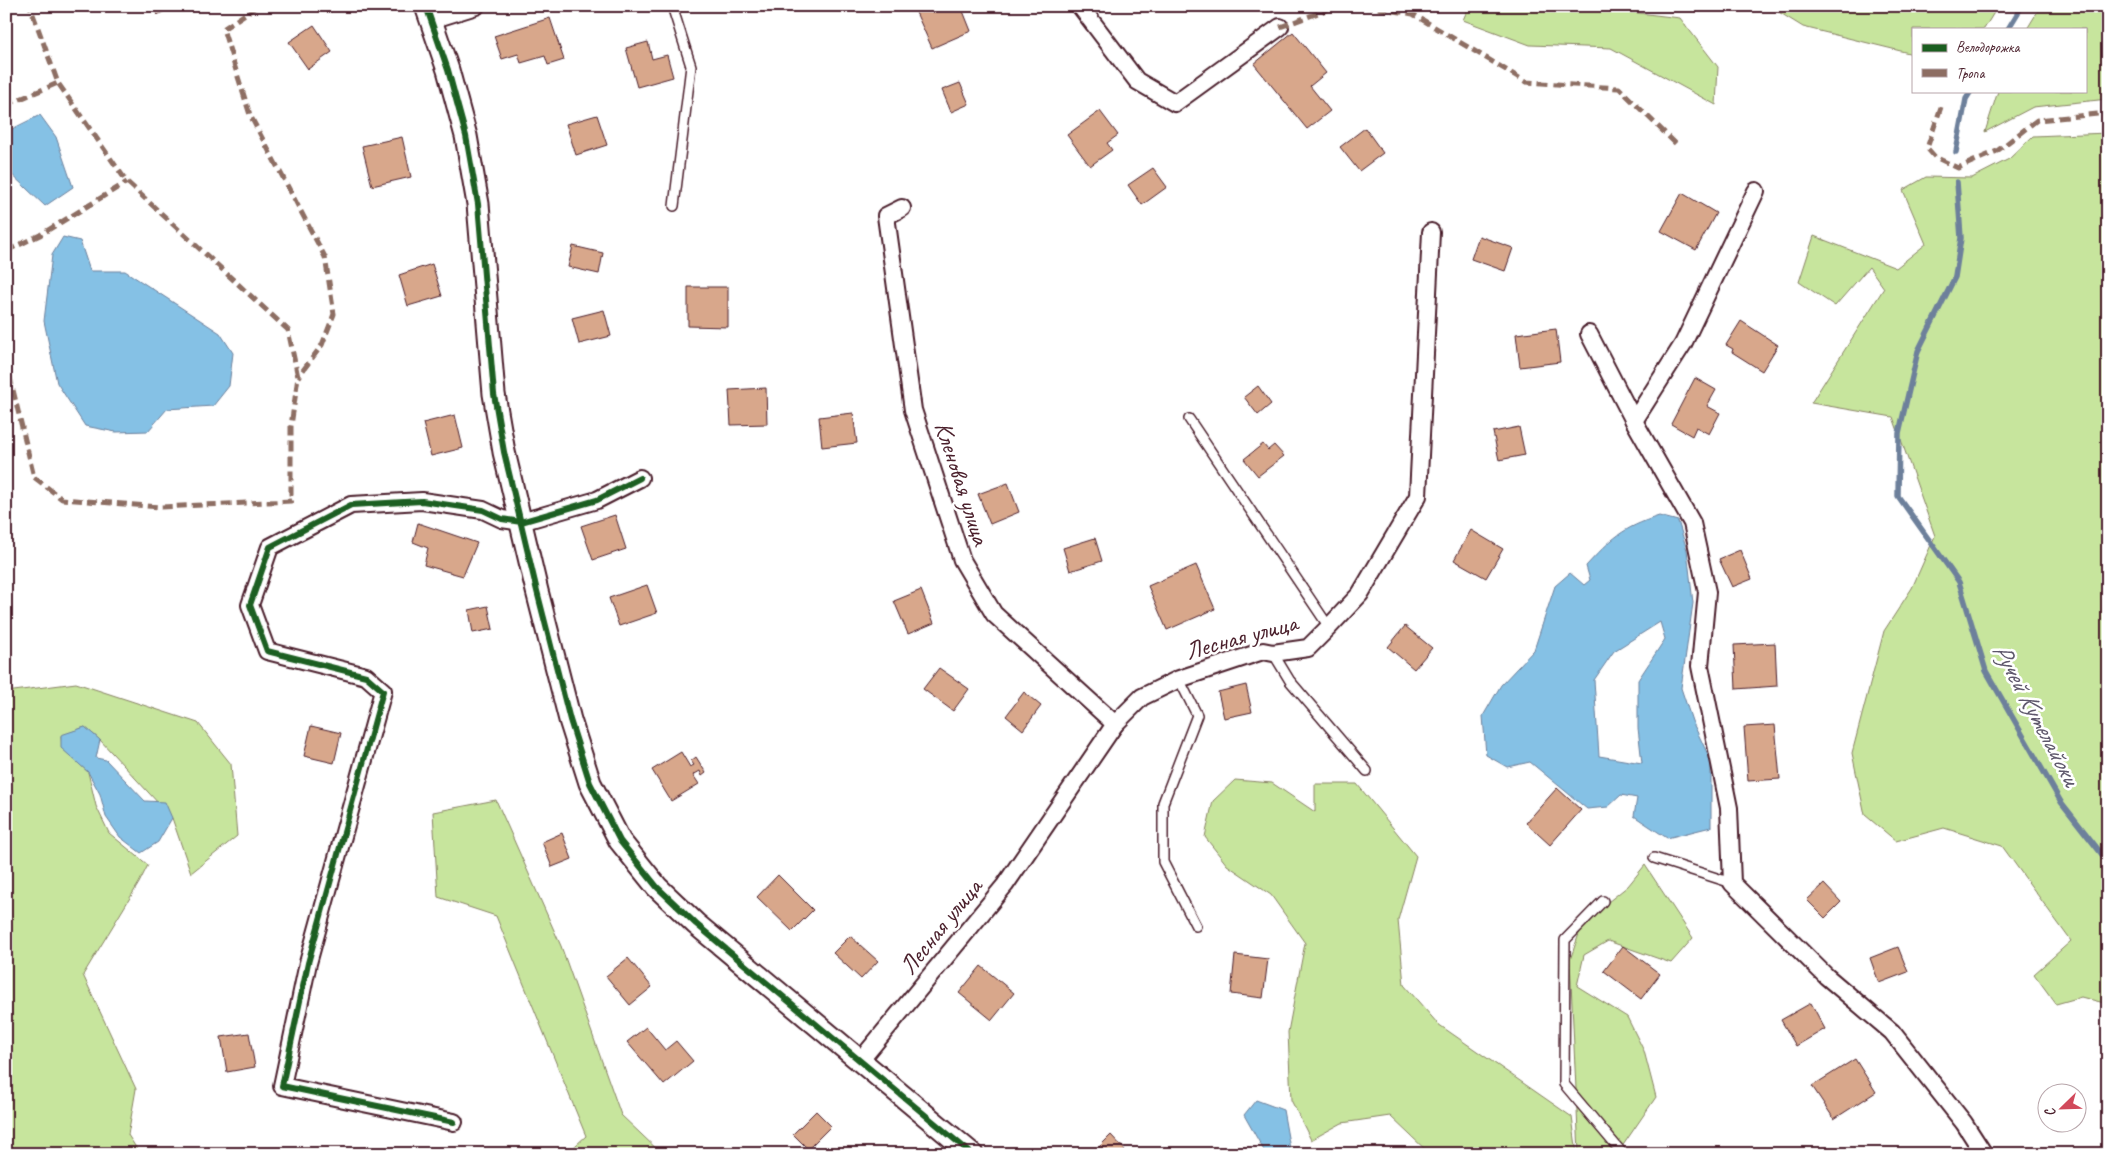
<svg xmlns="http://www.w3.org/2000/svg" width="2114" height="1160" font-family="Caveat,sans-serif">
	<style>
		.green { fill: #c7e59d; stroke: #888264 }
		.water { fill: #85c1e5; stroke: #6d809b; fill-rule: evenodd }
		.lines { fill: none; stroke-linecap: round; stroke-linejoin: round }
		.stream { stroke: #6d809b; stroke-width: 5.5 }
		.building { fill: #d8a78b; stroke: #4a1f2b }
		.service-casing { stroke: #4a1f2b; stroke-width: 12 }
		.minor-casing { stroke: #4a1f2b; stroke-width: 20 }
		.tertiary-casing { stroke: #4a1f2b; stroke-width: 25 }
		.service { stroke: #fff; stroke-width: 9 }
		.minor { stroke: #fff; stroke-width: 16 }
		.tertiary { stroke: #fff; stroke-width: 21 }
		.quiet { stroke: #8d6e63; stroke-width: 5; stroke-dasharray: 10 5; stroke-linecap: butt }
		.cycleway-casing { stroke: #fff; stroke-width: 9 }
		.cycleway { stroke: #1b5e20; stroke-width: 6 }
		.labels { text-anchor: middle; stroke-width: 5; stroke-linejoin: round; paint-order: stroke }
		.street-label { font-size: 25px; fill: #4a1f2b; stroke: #fff }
		.water-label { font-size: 26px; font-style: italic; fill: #5f586c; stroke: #fff }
	</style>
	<rect width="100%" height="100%" fill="#fff"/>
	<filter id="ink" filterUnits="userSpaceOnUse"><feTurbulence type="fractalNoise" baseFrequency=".02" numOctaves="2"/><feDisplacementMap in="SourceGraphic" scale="10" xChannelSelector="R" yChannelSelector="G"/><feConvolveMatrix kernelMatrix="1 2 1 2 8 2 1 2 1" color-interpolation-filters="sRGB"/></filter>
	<g filter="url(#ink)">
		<!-- green -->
		<g class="green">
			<polygon points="1469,6 1610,6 1614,10 1680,18 1718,67 1716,105 1611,48 1530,45 1463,20"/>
			<polygon points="1769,6 1998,6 1984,29 1913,29 1913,54 1803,27"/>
			<polygon points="2041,6 2108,6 2108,99 2033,107 1985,132 1998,91 2085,91 2085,29 2027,29"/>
			<polygon points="2108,133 2108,1004 2081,997 2056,1004 2034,974 2071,941 2002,846 1944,828 1896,841 1865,815 1852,753 1884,631 1912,588 1935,536 1893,417 1811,403 1884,288 1869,267 1835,306 1799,282 1814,236 1896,268 1926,244 1903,190 1926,177 1972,178 2009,159 2033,136"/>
			<polygon points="76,683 198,723 231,764 237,836 191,873 172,818 100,740 85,727 61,736 62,748 88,772 96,806 109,833 148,865 139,883 83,975 136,1089 128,1135 140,1154 6,1154 6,692"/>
			<polygon points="1235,780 1272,783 1315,812 1315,784 1357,784 1416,856 1398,920 1404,985 1438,1024 1572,1117 1577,1154 1430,1154 1390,1116 1342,1123 1311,1140 1291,1100 1288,1032 1305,943 1271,895 1227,865 1205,837 1213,801"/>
			<polygon points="496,800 561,946 621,1115 662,1154 566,1154 586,1136 496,916 438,897 433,812"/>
			<polygon points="1645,865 1693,938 1671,963 1608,941 1584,955 1577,986 1627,1017 1644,1051 1656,1097 1617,1154 1579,1154 1570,960 1583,922 1628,886"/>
		</g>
		<!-- water -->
		<g class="water">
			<polygon points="40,115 56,137 73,187 45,206 6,169 8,131"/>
			<polygon points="63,237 80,241 90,271 125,271 220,333 233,353 229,386 213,406 167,409 148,431 116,432 85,426 57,383 44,321 52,255"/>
			<path d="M1659 516 1678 521 1687 550 1693 603 1681 688 1692 721 1711 761V827L1667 838 1634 816 1637 798 1621 795 1608 807 1587 809 1530 762 1507 767 1486 755 1483 716 1501 685 1534 650 1555 586 1570 573 1584 585 1590 580 1586 566C1612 538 1622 528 1659 516ZM1660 622 1665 639 1638 680V728L1642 763 1599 756 1594 680 1614 651Z"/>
			<polygon points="85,727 100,740 96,758 106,760 145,801 165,802 172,818 158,842 141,853 120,837 106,817 100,794 88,772 61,748 61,735"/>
			<polygon points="1256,1100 1283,1110 1291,1154 1266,1154 1244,1115"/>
		</g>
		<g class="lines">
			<!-- stream -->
			<g class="stream">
				<polyline points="2008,29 2022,6"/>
				<polyline points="1956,152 1966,99 1971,91"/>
				<polyline points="1957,182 1961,238 1955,277 1918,351 1899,433 1898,496 1959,582 1986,671 2061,802 2108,862"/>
			</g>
		</g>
		<!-- building -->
		<g class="building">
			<polygon points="153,6 175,6 157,15"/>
			<polygon points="327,6 342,6 330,12"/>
			<polygon points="917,6 961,6 971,31 932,48 914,8"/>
			<polygon points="550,18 564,60 548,65 545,56 521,63 518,54 502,59 494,36"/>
			<polygon points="314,25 332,52 308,69 289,42"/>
			<polygon points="1293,32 1326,73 1310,86 1330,111 1307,129 1254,64"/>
			<polygon points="648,42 652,59 667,55 673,77 637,87 626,48"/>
			<polygon points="960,83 969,104 951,112 942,90"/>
			<polygon points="1100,111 1118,135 1107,143 1112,150 1090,166 1067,135"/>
			<polygon points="597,115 607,145 576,155 566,124"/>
			<polygon points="1365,128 1383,153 1359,171 1340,147"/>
			<polygon points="402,137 411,177 372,186 362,146"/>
			<polygon points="1153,168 1167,187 1142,205 1128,185"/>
			<polygon points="1682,193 1716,213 1696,250 1661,231"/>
			<polygon points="1479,236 1513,248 1505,271 1471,259"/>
			<polygon points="573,246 603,253 599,274 568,267"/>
			<polygon points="432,264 442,296 408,306 399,275"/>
			<polygon points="688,287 728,287 728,327 688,326"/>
			<polygon points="604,310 611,336 579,344 572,318"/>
			<polygon points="1741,321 1778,345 1762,371 1732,352 1733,349 1726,345"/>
			<polygon points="1556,329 1560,362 1520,367 1516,334"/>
			<polygon points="1695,378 1716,390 1707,406 1720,413 1709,434 1696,427 1692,436 1671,424"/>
			<polygon points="1258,386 1271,404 1258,415 1244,397"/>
			<polygon points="766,388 767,424 731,425 729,390"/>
			<polygon points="853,413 857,443 822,447 819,417"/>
			<polygon points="455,415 463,448 431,456 423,423"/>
			<polygon points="1519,427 1525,455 1499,460 1493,432"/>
			<polygon points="1263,444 1268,450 1274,445 1284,456 1258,476 1244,459"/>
			<polygon points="1008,483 1019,512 990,524 978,494"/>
			<polygon points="615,515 626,549 593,560 581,526"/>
			<polygon points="418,523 477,543 463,576 424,565 428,548 413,542"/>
			<polygon points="1471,530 1503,549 1486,578 1454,560"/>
			<polygon points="1095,538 1102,561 1070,571 1063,548"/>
			<polygon points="1740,550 1752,579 1732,587 1719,559"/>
			<polygon points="1196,565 1215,609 1167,630 1148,586"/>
			<polygon points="647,585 657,613 619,626 609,598"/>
			<polygon points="921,590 934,623 908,634 894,601"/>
			<polygon points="488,606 493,629 473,633 469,610"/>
			<polygon points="1405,626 1432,648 1414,669 1388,647"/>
			<polygon points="1775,643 1777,686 1736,689 1734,645"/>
			<polygon points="939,668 969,689 953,711 923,689"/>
			<polygon points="1246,685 1252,712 1224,718 1218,692"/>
			<polygon points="1024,692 1041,706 1023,730 1006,716"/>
			<polygon points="1775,725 1780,779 1748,781 1744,727"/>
			<polygon points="311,726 341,733 334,763 304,756"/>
			<polygon points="681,752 690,767 694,765 691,761 696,757 706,773 702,776 700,771 693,775 699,784 671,801 652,770"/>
			<polygon points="1557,788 1581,810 1550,845 1526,823"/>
			<polygon points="562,833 572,859 552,867 542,842"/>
			<polygon points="778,875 813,910 792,931 757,897"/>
			<polygon points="1824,884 1841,902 1825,918 1807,900"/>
			<polygon points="850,936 878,961 861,979 833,953"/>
			<polygon points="1623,946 1660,974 1641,999 1604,971"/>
			<polygon points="1898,947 1908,972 1879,983 1870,958"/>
			<polygon points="1235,955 1268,959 1263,998 1231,994"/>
			<polygon points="628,958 652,987 630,1005 606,976"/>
			<polygon points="981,966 1014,993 992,1020 959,993"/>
			<polygon points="1811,1003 1825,1029 1796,1046 1781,1020"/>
			<polygon points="646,1027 665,1050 676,1041 693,1061 664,1085 627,1042"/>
			<polygon points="249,1033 255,1067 227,1072 221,1037"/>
			<polygon points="1855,1059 1876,1092 1834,1119 1812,1086"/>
			<polygon points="816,1111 831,1126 808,1149 793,1134"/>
			<polygon points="1111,1135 1125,1150 1122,1154 1092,1154"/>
		</g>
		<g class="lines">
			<defs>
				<g id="service">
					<polyline points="672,6 691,66 674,206"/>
					<polyline points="1189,419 1329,627"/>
					<polyline points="1273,653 1290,681 1367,771"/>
					<polyline points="1179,679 1197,715 1163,803 1163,862 1196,926"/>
					<polyline points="1654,858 1732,883"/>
					<polyline points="1603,901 1565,940 1564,1084 1623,1154"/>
				</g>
				<g id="minor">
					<polyline points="1080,6 1137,81 1175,103 1280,27"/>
					<polyline points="431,20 476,6"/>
					<polyline points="902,208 886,216 913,410 962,560 994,614 1115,724"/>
					<polyline points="1589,334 1634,421 1692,523 1707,592 1700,666 1729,808 1732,883 1826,976 1892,1032 1964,1123 1984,1154"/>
					<polyline points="1634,421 1683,344 1756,191"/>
					<polyline points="860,1061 1005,885 1115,724 1142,697 1179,679 1263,651 1273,653 1308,648 1329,627 1360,594 1418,496 1431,232"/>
					<polyline points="454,1122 282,1086 308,963 383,691 366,676 267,651 250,605 270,547 351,505 422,501 483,510 502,519 521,522 597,500 640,478"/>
				</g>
				<polyline id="tertiary" points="426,6 448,70 466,136 478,204 494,394 504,452 537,591 570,720 590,783 620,841 657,887 696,924 972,1154"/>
			</defs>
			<!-- service casing -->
			<use href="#service" class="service-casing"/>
			<!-- minor casing -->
			<use href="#minor" class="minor-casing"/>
			<!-- tertiary casing -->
			<use href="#tertiary" class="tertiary-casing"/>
			<!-- service -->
			<use href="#service" class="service"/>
			<!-- minor -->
			<use href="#minor" class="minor"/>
			<!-- tertiary -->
			<use href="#tertiary" class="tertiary"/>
			<!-- quiet -->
			<g class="quiet">
				<polyline points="257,6 223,29 250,115 325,257 334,314 322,345 298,377"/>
				<polyline points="1363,6 1413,14 1526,82 1619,88 1678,146"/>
				<polyline points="1280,27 1337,6"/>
				<polyline points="6,105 58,83"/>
				<polyline points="1941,107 1927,148 1935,157 1958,168 1997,151 2037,120 2108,113"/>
				<polyline points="6,251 40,235 127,182"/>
				<polyline points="6,361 34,477 62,499 160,507 291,501 291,426 298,377 288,330 127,182 58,83 30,6"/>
			</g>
			<defs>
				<g id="cycleway">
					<polyline points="426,6 448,70 466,136 478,204 494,394 504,452 537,591 570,720 590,783 620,841 657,887 696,924 972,1154"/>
					<polyline points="454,1122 282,1086 308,963 383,691 366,676 267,651 250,605 270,547 351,505 422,501 483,510 502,519 521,522 597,500 640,478"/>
				</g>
			</defs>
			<!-- cycleway casing -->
			<use href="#cycleway" class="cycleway-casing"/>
			<!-- cycleway -->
			<use href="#cycleway" class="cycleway"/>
		</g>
	</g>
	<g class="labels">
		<!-- street labels -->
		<g class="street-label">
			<text transform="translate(963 483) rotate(72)" y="9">Кленовая улица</text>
			<text transform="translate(1241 636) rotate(-15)" y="9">Лесная улица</text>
			<text transform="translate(940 926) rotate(-51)" y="9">Лесная улица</text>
		</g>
		<!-- water labels -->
		<g class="water-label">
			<text transform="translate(2037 714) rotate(62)" y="9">Ручей Кутелайоки</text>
		</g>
	</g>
	<!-- margin -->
	<rect width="2114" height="1160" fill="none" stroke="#fff" stroke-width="25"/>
	<rect x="12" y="12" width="2089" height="1135" fill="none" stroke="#4a1f2b" stroke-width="2" filter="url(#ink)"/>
	<!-- legend -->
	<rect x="1912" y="28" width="175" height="65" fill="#ffffff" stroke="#b7a5aa"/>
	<rect x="1922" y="44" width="25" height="8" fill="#1b5e20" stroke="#b7a5aa"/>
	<text x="1956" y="52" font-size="15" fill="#4a1f2b">Велодорожка</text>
	<rect x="1922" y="69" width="25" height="8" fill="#8d6e63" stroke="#b7a5aa"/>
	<text x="1956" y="78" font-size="15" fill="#4a1f2b">Тропа</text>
	<!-- north arrow -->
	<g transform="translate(2062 1108) rotate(247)"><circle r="24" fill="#ffffff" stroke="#b7a5aa"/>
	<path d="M0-4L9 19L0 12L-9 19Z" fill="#d1495b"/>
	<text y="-8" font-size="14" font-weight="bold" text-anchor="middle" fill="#4a1f2b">С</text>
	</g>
</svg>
